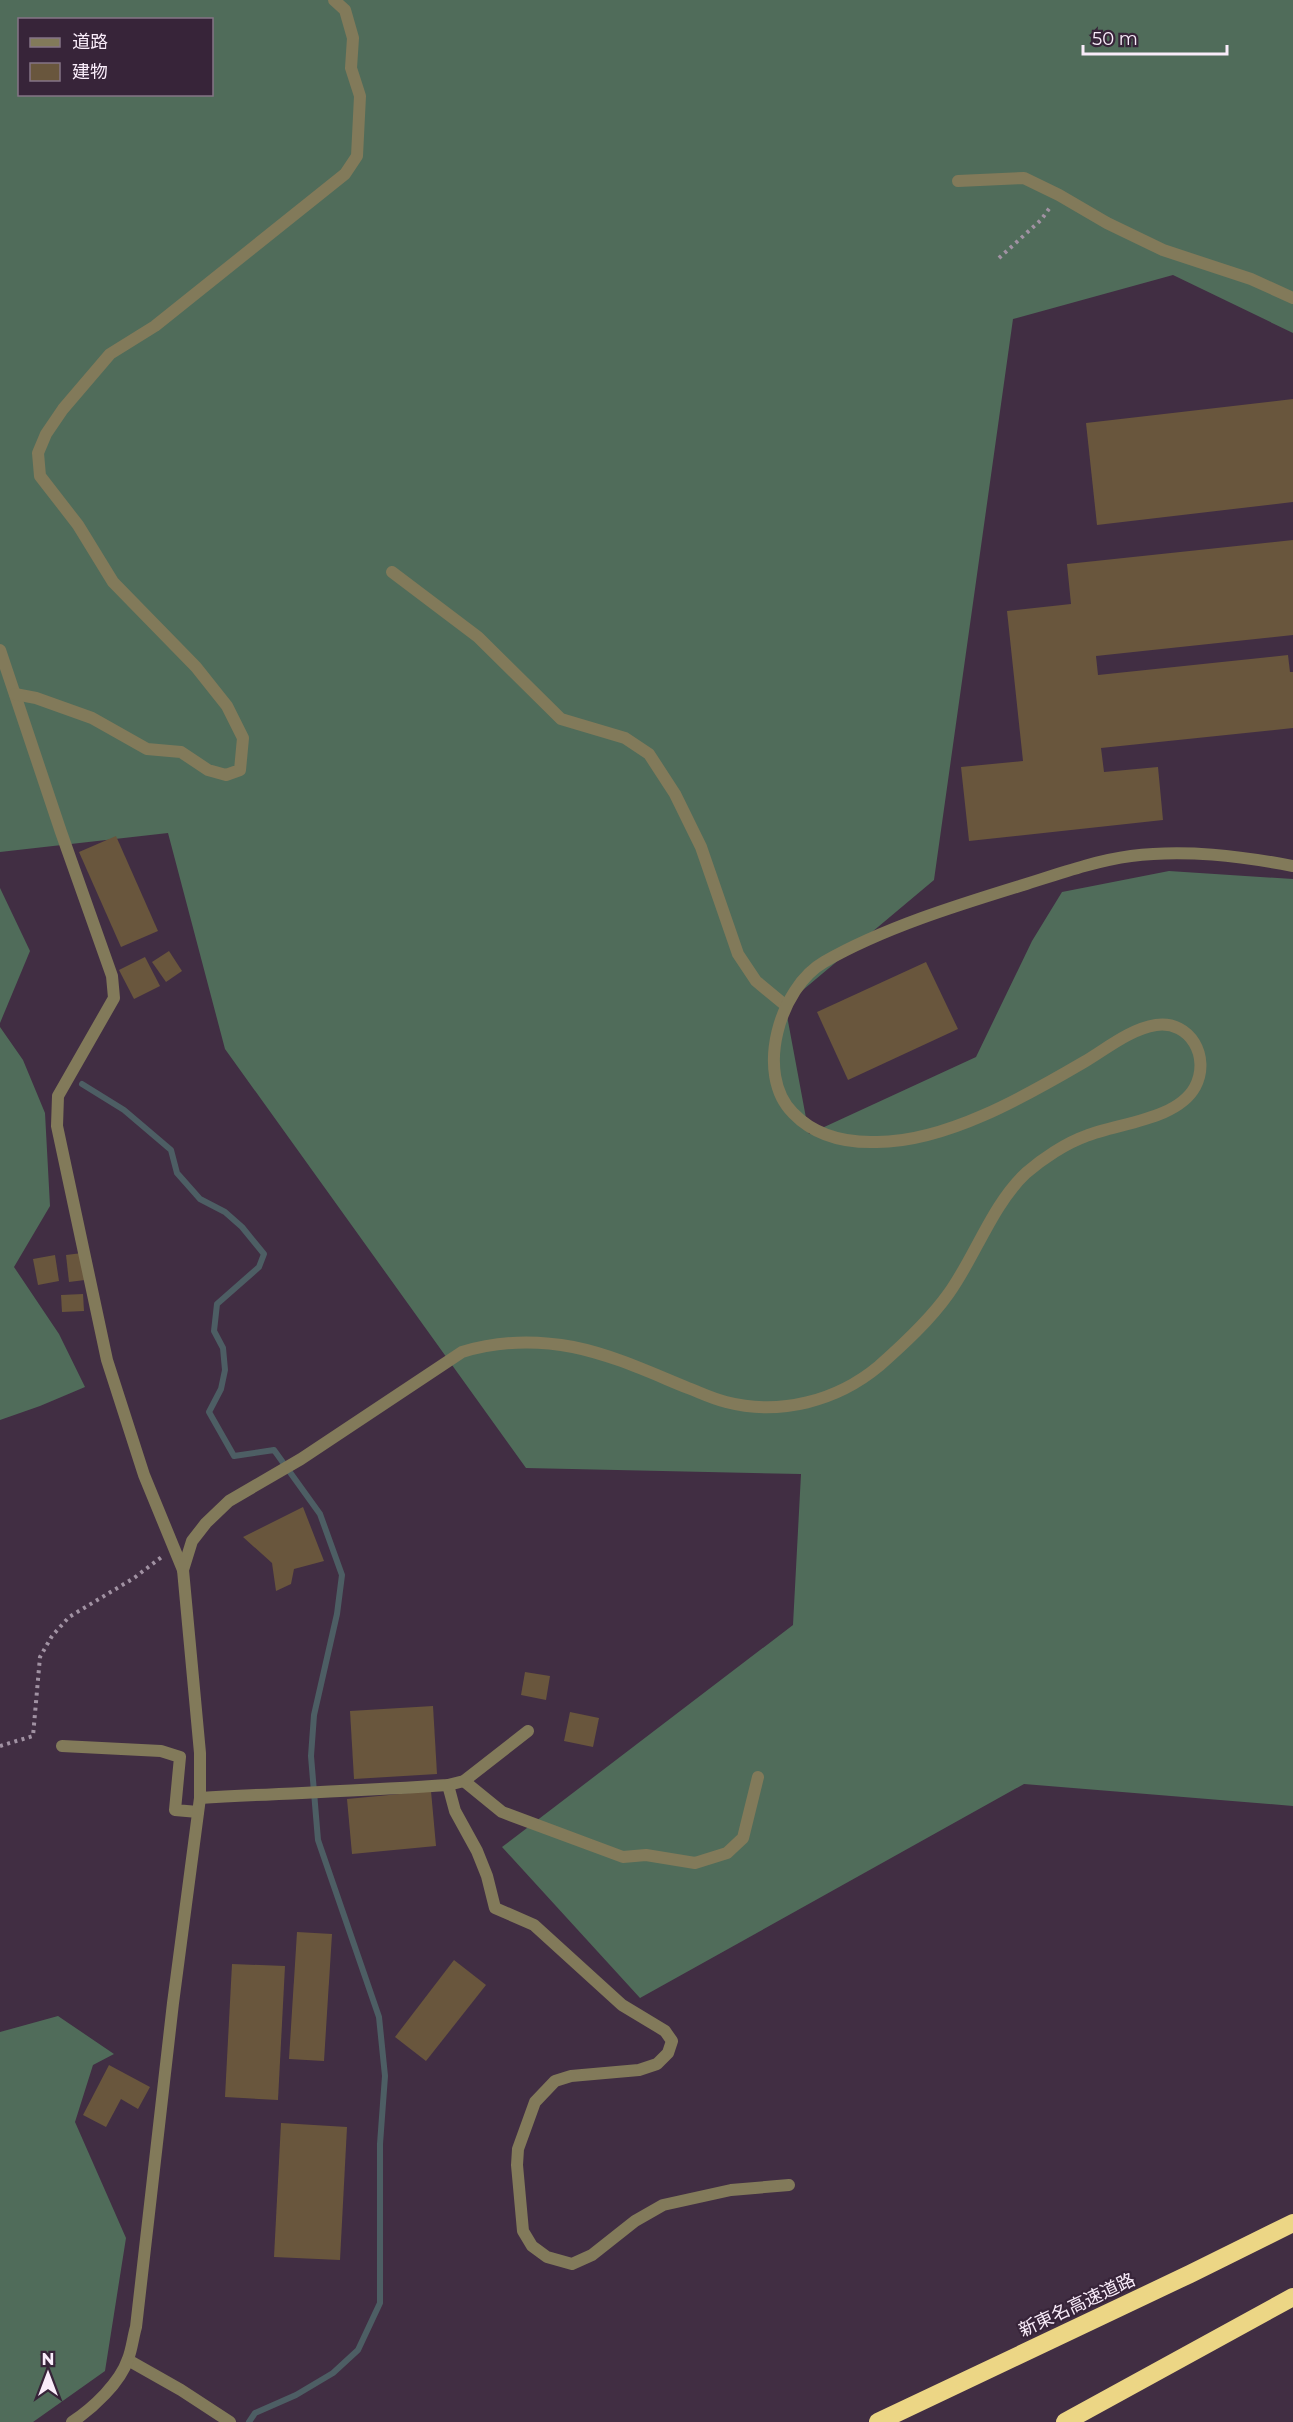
<svg xmlns="http://www.w3.org/2000/svg" width="1293" height="2422" font-family="Montserrat,'Noto Sans JP',sans-serif">
	<style>
		.forest { fill: #506c5a; fill-rule: evenodd }
		.lines { fill: none; stroke-linecap: round; stroke-linejoin: round }
		.stream { stroke: #4d5e64; stroke-width: 6 }
		.building { fill: #69563d }
		.path { stroke: #a192a3; stroke-width: 4; stroke-dasharray: 3 4.5; stroke-linecap: butt }
		.minor { stroke: #827a5a; stroke-width: 12 }
		.tertiary { stroke: #827a5a; stroke-width: 12 }
		.motorway { stroke: #ecd685; stroke-width: 18 }
		.labels { text-anchor: middle; stroke-width: 4.5; stroke-linejoin: round; paint-order: stroke }
		.street-label { font-size: 18px; fill: #f9ecfa; stroke: #372439 }
	</style>
	<rect width="100%" height="100%" fill="#412e43"/>
	<!-- forest -->
	<g class="forest">
		<path d="M0 0H1293V333L1173 275 1013 319 934 880 785 1005 809 1134 976 1057 1032 941 1062 892 1169 871 1293 879V1806L1024 1784 640 1998 502 1847 793 1625 801 1474 526 1468 225 1049 168 833 0 852ZM20 20H212V94H20Z"/>
		<polygon points="0,888 30,951 0,1023"/>
		<polygon points="0,1027 23,1060 45,1113 50,1206 14,1267 59,1334 85,1387 40,1406 0,1420"/>
		<polygon points="58,2016 114,2054 93,2065 75,2122 126,2238 105,2371 33,2422 0,2422 0,2032"/>
	</g>
	<g class="lines">
		<!-- stream -->
		<polyline class="stream" points="82,1084 124,1110 171,1150 177,1173 200,1199 225,1212 242,1227 264,1254 259,1267 217,1304 214,1331 223,1348 225,1370 221,1389 209,1412 234,1456 274,1450 320,1514 342,1575 337,1614 314,1715 311,1756 318,1840 379,2017 385,2076 380,2144 380,2303 358,2350 333,2373 296,2395 255,2413 249,2422"/>
	</g>
	<!-- building -->
	<g class="building">
		<polygon points="1293,399 1293,502 1097,525 1086,423"/>
		<polygon points="1293,540 1293,635 1096,656 1098,675 1288,655 1290,672 1293,672 1293,728 1101,748 1104,772 1158,767 1163,820 969,841 961,767 1023,761 1007,611 1071,604 1067,564"/>
		<polygon points="116,836 158,931 121,947 79,852"/>
		<polygon points="169,951 182,971 166,982 152,962"/>
		<polygon points="145,957 160,986 134,999 119,970"/>
		<polygon points="926,962 958,1029 848,1080 817,1012"/>
		<polygon points="82,1253 85,1280 69,1282 66,1255"/>
		<polygon points="55,1255 59,1281 38,1285 33,1259"/>
		<polygon points="83,1294 84,1311 62,1312 61,1295"/>
		<polygon points="303,1507 324,1561 294,1569 291,1584 276,1591 272,1563 243,1537"/>
		<polygon points="525,1672 550,1676 546,1700 521,1695"/>
		<polygon points="433,1706 437,1774 354,1779 350,1711"/>
		<polygon points="570,1712 599,1718 593,1747 564,1741"/>
		<polygon points="431,1791 436,1846 352,1854 347,1799"/>
		<polygon points="297,1932 332,1934 324,2061 289,2059"/>
		<polygon points="454,1960 486,1985 426,2061 395,2037"/>
		<polygon points="232,1964 285,1966 278,2100 225,2097"/>
		<polygon points="109,2065 150,2087 138,2109 121,2099 106,2127 83,2115"/>
		<polygon points="281,2123 347,2127 340,2260 274,2257"/>
	</g>
	<g class="lines">
		<!-- path -->
		<g class="path">
			<polyline points="999,258 1041,220 1051,206"/>
			<polyline points="0,1746 33,1736 40,1657 52,1636 69,1617 134,1578 163,1556"/>
		</g>
		<!-- minor -->
		<g class="minor">
			<polyline points="958,181 1024,178 1059,195 1107,223 1163,250 1251,279 1293,298"/>
			<polyline points="392,572 478,637 561,719 625,738 649,754 675,794 701,847 738,954 756,981 785,1005"/>
			<polyline points="0,650 61,832 112,976 114,998 58,1096 57,1126 107,1360 144,1475 183,1570"/>
			<polyline points="15,694 36,698 92,718 147,749 181,752 208,770 226,775 240,770 243,738 227,706 196,667 113,582 78,525 40,476 38,453 46,434 63,409 110,354 155,326 345,174 357,156 360,96 351,68 353,38 345,10 334,0"/>
			<polyline points="62,1746 161,1751 180,1757 175,1810 198,1812"/>
			<polyline points="464,1781 502,1812 623,1857 646,1855 695,1863 727,1853 743,1838 758,1777"/>
			<polyline points="448,1785 455,1811 477,1851 487,1876 495,1908 534,1925 622,2005 665,2031 672,2041 668,2053 657,2064 639,2070 571,2076 555,2081 535,2102 518,2149 517,2165 523,2231 532,2246 547,2257 572,2264 592,2255 635,2221 663,2205 731,2190 789,2185"/>
			<path d="M200 1798C282 1793 365 1791 448 1785L464 1781 528 1731"/>
			<polyline points="128,2360 181,2390 230,2422"/>
		</g>
		<!-- tertiary -->
		<path class="tertiary" d="M72 2422C93 2408 120 2383 128 2359 132 2349 133 2337 136 2327L173 2003 200 1798V1753L183 1570 192 1541 206 1523 229 1501 301 1459 462 1352C498 1341 536 1340 573 1347 613 1355 651 1373 688 1388 701 1393 713 1399 726 1402 780 1416 837 1401 879 1366 904 1344 930 1320 949 1293 976 1255 992 1205 1026 1173 1042 1159 1066 1143 1086 1136 1118 1123 1177 1120 1195 1087 1211 1057 1190 1020 1156 1025 1130 1029 1106 1049 1084 1062 1026 1096 946 1142 877 1142 847 1143 815 1136 793 1113 754 1074 780 987 824 962 883 928 958 905 1023 885 1058 874 1094 861 1131 856 1185 849 1240 856 1293 866"/>
		<!-- motorway -->
		<g class="motorway">
			<polyline points="878,2422 1190,2274 1293,2223"/>
			<polyline points="1065,2422 1293,2297"/>
		</g>
	</g>
	<g class="labels">
		<!-- street labels -->
		<g class="street-label">
			<text transform="translate(1077 2305) rotate(-25)" y="6">新東名高速道路</text>
		</g>
	</g>
	<!-- legend -->
	<rect x="18" y="18" width="195" height="78" fill="#372439" stroke="#857486" stroke-width="1.5"/>
	<rect x="30" y="38" width="30" height="9" fill="#827a5a" stroke="#857486" stroke-width="1.5"/>
	<text x="72" y="48" font-size="18" fill="#f9ecfa">道路</text>
	<rect x="30" y="63" width="30" height="18" fill="#69563d" stroke="#857486" stroke-width="1.5"/>
	<text x="72" y="78" font-size="18" fill="#f9ecfa">建物</text>
	<!-- north arrow -->
	<g transform="translate(48 2374)" stroke="#372439" stroke-width="4.5" paint-order="stroke">
	<path d="M0-4.5L10 22L0 15L-10 22Z" fill="#f9ecfa"/>
	<text y="-9" font-size="16" font-weight="bold" text-anchor="middle" fill="#f9ecfa">N</text>
	</g>
	<!-- scale -->
	<path d="M1083 45v9h144v-9" fill="none" stroke="#f9ecfa" stroke-width="3"/>
	<text x="1092" y="45" font-size="18" fill="#f9ecfa" stroke="#372439" stroke-width="4.5" paint-order="stroke">50 m</text>
</svg>
